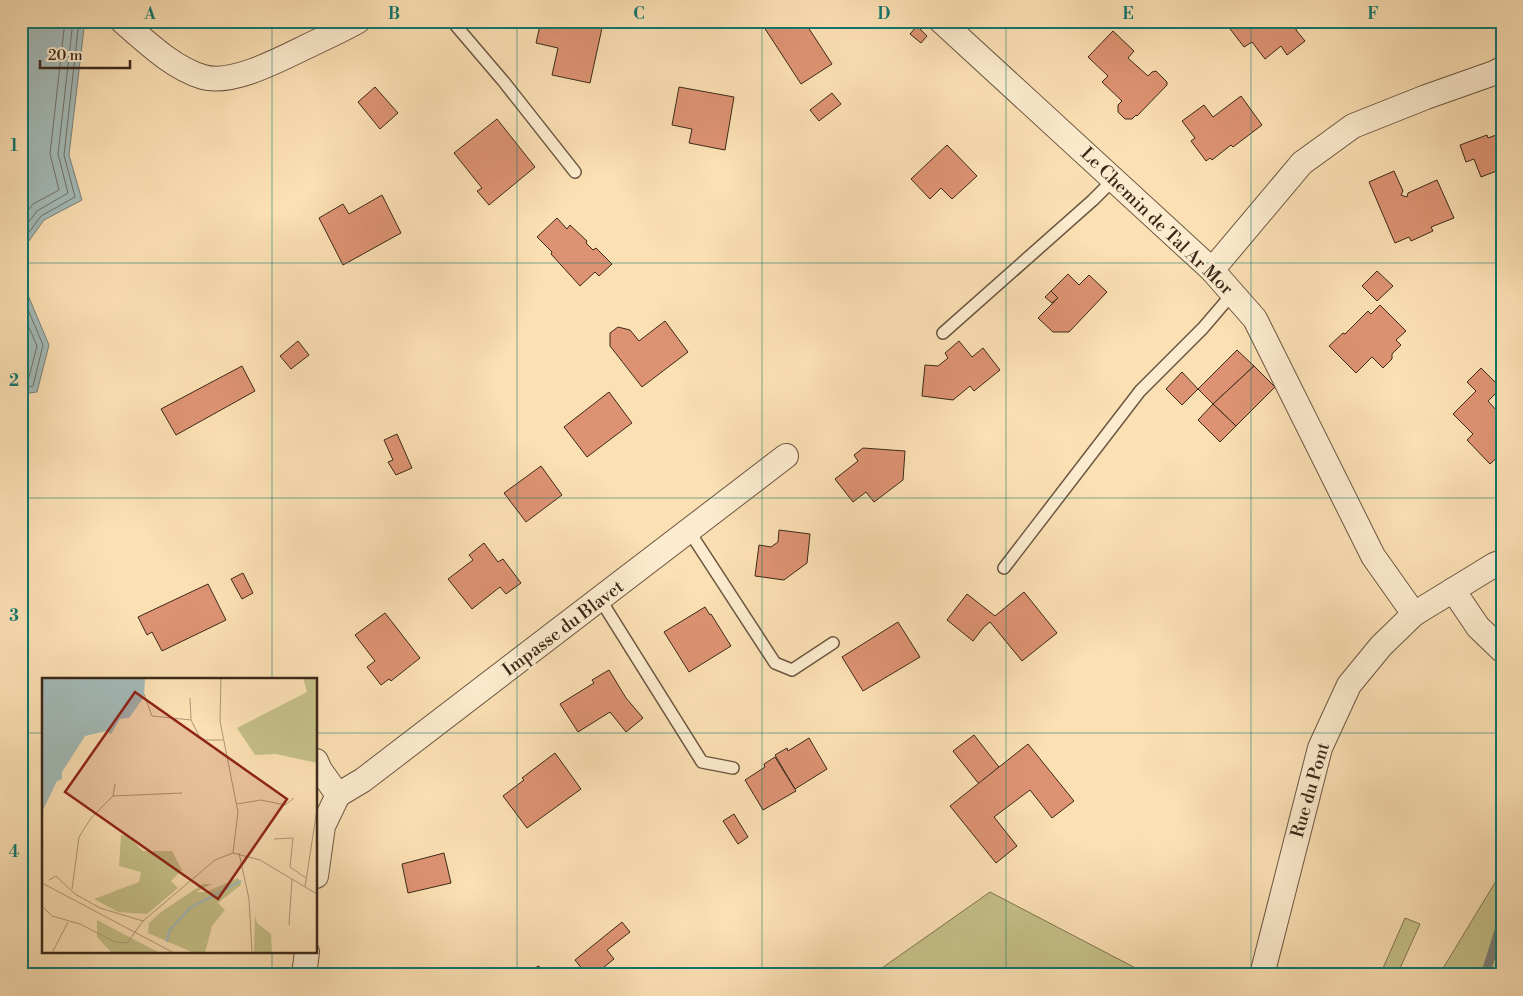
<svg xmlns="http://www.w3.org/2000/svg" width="1523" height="996" font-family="'Libre Bodoni',serif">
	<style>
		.green { fill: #c6c088; stroke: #817450 }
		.water { fill: #a3bab8; stroke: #7a8078 }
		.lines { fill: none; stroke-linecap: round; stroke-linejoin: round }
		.shore { stroke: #707168; stroke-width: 1 }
		.stream { stroke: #7a8078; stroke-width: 9 }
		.building { fill: #dd9373; stroke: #3c2819 }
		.service-casing { stroke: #6c5640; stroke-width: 14 }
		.minor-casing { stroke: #6c5640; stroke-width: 26 }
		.service { stroke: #fcebce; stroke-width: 11 }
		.minor { stroke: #fcebce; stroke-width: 24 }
		.grid { fill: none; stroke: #0f766e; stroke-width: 1; stroke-opacity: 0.55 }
		.labels { text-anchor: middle; stroke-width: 4; stroke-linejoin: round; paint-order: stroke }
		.street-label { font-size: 18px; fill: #3c2819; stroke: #fcebce }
		.inset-river { fill: none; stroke: #a3bab8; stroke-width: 2.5 }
		.inset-road { fill: none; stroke: #af9676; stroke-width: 1 }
		.view { fill: #8f2418; fill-opacity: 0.15; stroke: #8f2418; stroke-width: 2.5 }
		.inset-edge { fill: none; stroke: #3c2819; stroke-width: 2.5 }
		.neatline { fill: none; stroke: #0f766e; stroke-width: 2 }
		.grid-label { font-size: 16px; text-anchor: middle; font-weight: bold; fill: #0f766e }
	</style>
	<rect width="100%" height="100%" fill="#fbe0b4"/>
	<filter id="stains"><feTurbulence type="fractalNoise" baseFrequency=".004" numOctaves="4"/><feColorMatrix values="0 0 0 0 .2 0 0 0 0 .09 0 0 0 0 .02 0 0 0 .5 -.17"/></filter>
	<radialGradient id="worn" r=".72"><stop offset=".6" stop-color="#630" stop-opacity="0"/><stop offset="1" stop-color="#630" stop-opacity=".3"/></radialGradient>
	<!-- green -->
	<g class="green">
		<polygon points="1502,871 1502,975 1439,975"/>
		<polygon points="990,892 1149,975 872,975"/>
		<polygon points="1405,918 1420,924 1397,975 1380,975"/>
	</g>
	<!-- water -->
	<polygon class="water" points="21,21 84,21 84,28 69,155 82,200 44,220 26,245 25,288 49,345 37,392 21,394"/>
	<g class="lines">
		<!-- shore -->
		<g class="shore">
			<polyline points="21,219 33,204 59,190 50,154 65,21"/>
			<polyline points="21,232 37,211 68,193 58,154 73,21"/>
			<polyline points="21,243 41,216 75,197 64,155 79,21"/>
			<polyline points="21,293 43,345 33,386 21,389"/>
			<polyline points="21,309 37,346 28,381 21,383"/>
		</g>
		<!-- stream -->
		<polyline class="stream" points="1485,975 1502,921"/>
	</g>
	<!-- building -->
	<g class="building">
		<polygon points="541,21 564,23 564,21 569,21 602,28 590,83 552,75 558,48 536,43"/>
		<polygon points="760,21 804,21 832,64 801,84"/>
		<polygon points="1224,21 1295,21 1297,24 1296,30 1305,41 1287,55 1281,46 1265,59 1252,42 1244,47"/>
		<polygon points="917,26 927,36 921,43 910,34"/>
		<polygon points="1113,31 1134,51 1128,58 1148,76 1152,72 1156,71 1167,82 1167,85 1137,116 1136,115 1132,119 1125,119 1118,112 1118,105 1122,101 1102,82 1108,76 1088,57"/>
		<polygon points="375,87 398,113 380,129 358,102"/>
		<polygon points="679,87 734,97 725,150 689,143 692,129 672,125"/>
		<polygon points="832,93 841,104 819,121 810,110"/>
		<polygon points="1241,96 1262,125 1233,147 1231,145 1212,160 1210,158 1206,161 1191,141 1195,138 1182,121 1204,105 1213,117"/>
		<polygon points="497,119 535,167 489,205 477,191 482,188 454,153"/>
		<polygon points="1502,129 1502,175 1499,170 1481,177 1474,159 1466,162 1460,145 1487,135 1488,138 1499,134 1497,130"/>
		<polygon points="947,145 977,176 952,199 941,188 930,199 911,179"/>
		<polygon points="1394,171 1403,191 1401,195 1407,197 1408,193 1437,180 1454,218 1431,227 1433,231 1411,241 1409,237 1395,243 1369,182"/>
		<polygon points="382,195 401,233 343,265 319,218 343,204 349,214"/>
		<polygon points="557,218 567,229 570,225 587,241 586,243 593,250 596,248 612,264 599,276 595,272 580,286 551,254 552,252 537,237"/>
		<polygon points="1377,271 1393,286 1377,301 1362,286"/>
		<polygon points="1068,274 1079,285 1089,275 1107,292 1069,332 1053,332 1038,318 1058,298 1051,291"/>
		<polygon points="1051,291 1058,298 1052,303 1045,297"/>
		<polygon points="1380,305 1406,331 1396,340 1401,345 1392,354 1392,359 1383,368 1372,357 1356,373 1329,346 1343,333 1345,334 1368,311 1371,314"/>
		<polygon points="665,321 688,352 642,387 610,346 610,333 618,327 630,330 639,341"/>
		<polygon points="298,341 309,355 291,369 280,356"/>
		<polygon points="959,341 972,357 983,348 1000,370 974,391 970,386 953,400 922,396 925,365 938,366 948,358 945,353"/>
		<polygon points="1237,350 1254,366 1213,404 1198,389"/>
		<polygon points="242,366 255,391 176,435 161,409"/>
		<polygon points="1254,366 1275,387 1236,426 1213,404"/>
		<polygon points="1481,368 1501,388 1488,401 1497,411 1501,408 1502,409 1502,433 1495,439 1502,446 1502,453 1490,464 1467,440 1473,434 1453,414 1476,391 1467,382"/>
		<polygon points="1182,372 1198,389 1182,405 1166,389"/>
		<polygon points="609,392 632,423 587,457 564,427"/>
		<polygon points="1213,404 1236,426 1220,442 1198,420"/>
		<polygon points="397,434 412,468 396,475 388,462 393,460 384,440"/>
		<polygon points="863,448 905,451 903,480 874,502 866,492 853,502 835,479 858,461 854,455"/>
		<polygon points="541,466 562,495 526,522 504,493"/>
		<polygon points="779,530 810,534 807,563 784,580 755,576 759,545 771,547 778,542"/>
		<polygon points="484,543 498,562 503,559 521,583 506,594 500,587 472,609 448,579 473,560 469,555"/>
		<polygon points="243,573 253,593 242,599 231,579"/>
		<polygon points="208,584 226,620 162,651 152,632 147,635 138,617"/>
		<polygon points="1024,592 1057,633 1022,661 990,622 983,628 973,641 947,620 967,594 995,616"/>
		<polygon points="705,607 710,615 711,614 731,646 689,672 664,632"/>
		<polygon points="385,613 420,658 391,681 389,679 381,685 367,667 375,661 355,635"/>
		<polygon points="898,622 920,657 863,691 842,657"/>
		<polygon points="609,670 626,698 643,718 626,732 610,712 578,732 560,704 594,683 592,680"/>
		<polygon points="974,735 999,767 979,784 953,751"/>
		<polygon points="809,738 827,769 795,789 775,755 787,748 788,751"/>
		<polygon points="1028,744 1074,801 1052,818 1030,790 994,817 1017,846 996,863 950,806"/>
		<polygon points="555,753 581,789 527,828 503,796 524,780 522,778"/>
		<polygon points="775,757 796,791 763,810 745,780 765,767 764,764"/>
		<polygon points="734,814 748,837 738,844 723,821"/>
		<polygon points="444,853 451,883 408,893 402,864"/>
		<polygon points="622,922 630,932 607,950 614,959 594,975 587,975 575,960"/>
		<polygon points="539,966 543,975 518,975"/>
	</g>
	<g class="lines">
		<defs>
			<g id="service">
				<polyline points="452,21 504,82 575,172"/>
				<polyline points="943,333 1093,200 1114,179"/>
				<polyline points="689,531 775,663 792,670 833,643"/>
				<polyline points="1004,568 1140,391 1203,328 1233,293"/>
				<polyline points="600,599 702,762 733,768"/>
			</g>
			<g id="minor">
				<path d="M122 21C146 42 173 68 203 77 234 86 286 56 314 43 329 36 344 29 358 21"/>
				<polyline points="941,21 1212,270 1255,319 1373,556 1414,614"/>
				<polyline points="1212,270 1302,163 1353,126 1426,97 1494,73 1502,69"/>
				<polyline points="1453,590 1478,627 1502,650"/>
				<polyline points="316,761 320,770 338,795"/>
				<polyline points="338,795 363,780 786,456"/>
				<polyline points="316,876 323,826 338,795"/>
				<polyline points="304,975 307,952"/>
				<polyline points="1262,975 1320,748 1349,685 1381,646 1414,614 1494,565 1502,562"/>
			</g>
		</defs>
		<!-- service casing -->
		<use href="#service" class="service-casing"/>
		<!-- minor casing -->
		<use href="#minor" class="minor-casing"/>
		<!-- service -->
		<use href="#service" class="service"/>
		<!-- minor -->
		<use href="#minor" class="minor"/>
	</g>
	<!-- grid -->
	<path class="grid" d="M272 21V680M517 21V975M762 21V975M1006 21V975M1251 21V975M21 263H1502M21 498H1502M21 733H44M316 733H1502M272 952V975"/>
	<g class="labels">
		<!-- street labels -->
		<g class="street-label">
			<text transform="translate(1157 221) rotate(44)" y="6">Le Chemin de Tal Ar Mor</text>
			<text transform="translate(563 628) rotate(-37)" y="6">Impasse du Blavet</text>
			<text transform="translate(1310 790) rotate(-74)" y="6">Rue du Pont</text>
		</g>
	</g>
	<!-- overview -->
	<g transform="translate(42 678)">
		<rect width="275" height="275" fill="#fbe0b4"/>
		<path d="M261 0H275V85L234 76 213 77 195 50 265 14ZM79 157 86 158 101 173H130L140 192 129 203 136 210 105 236 76 234 52 221 97 204 99 194 77 188ZM196 200 199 207 176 225 183 232 170 248 163 275H152L106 255 107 245 119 234 161 206H170L154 214H164ZM213 238 215 245 229 256 230 275H212ZM55 242 118 275H70L55 259Z" fill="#c6c088"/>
		<path d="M0 0H103L102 19 87 40 78 41 69 56 64 53 43 58 20 94V101L15 103 0 134Z" fill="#a3bab8"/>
		<path class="inset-river" d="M125 264 127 253 148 230 199 203"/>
		<path class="inset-road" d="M179 0 178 43 196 134 191 175M102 16 110 38 149 42M148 20 149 42 157 58 163 62H181M71 118 140 115M195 126 219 122 243 127 252 120M232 161 251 160 248 189 264 200M197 175 207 221 210 275M7 202 14 198 33 216 58 230 101 243M0 205 132 275M263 209 275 131M30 211 37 159 49 140 71 118 73 106M0 228 10 238 38 246 73 264 85 265 101 243 173 182 191 175 218 182 275 216M247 247 250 201M10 275 26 244"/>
		<path class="view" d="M93 14 245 121 176 221 23 114Z"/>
		<rect width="275" height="275" class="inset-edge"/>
	</g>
	<!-- margin -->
	<rect width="1523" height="996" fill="none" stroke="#fbe0b4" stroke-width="55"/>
	<!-- scale -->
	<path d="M40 60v8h90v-8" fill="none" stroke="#3c2819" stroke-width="2.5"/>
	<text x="48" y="60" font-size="15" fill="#3c2819" stroke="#fcebce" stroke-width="4" paint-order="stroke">20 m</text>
	<rect x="28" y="28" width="1468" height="940" class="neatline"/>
	<g class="grid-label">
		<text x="150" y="19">A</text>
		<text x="394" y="19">B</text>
		<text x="639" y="19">C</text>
		<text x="884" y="19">D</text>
		<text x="1128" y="19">E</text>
		<text x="1373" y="19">F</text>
		<text x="14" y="151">1</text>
		<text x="14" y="386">2</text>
		<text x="14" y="621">3</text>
		<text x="14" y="857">4</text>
	</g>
	<rect width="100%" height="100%" filter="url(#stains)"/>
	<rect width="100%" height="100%" fill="url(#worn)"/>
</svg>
